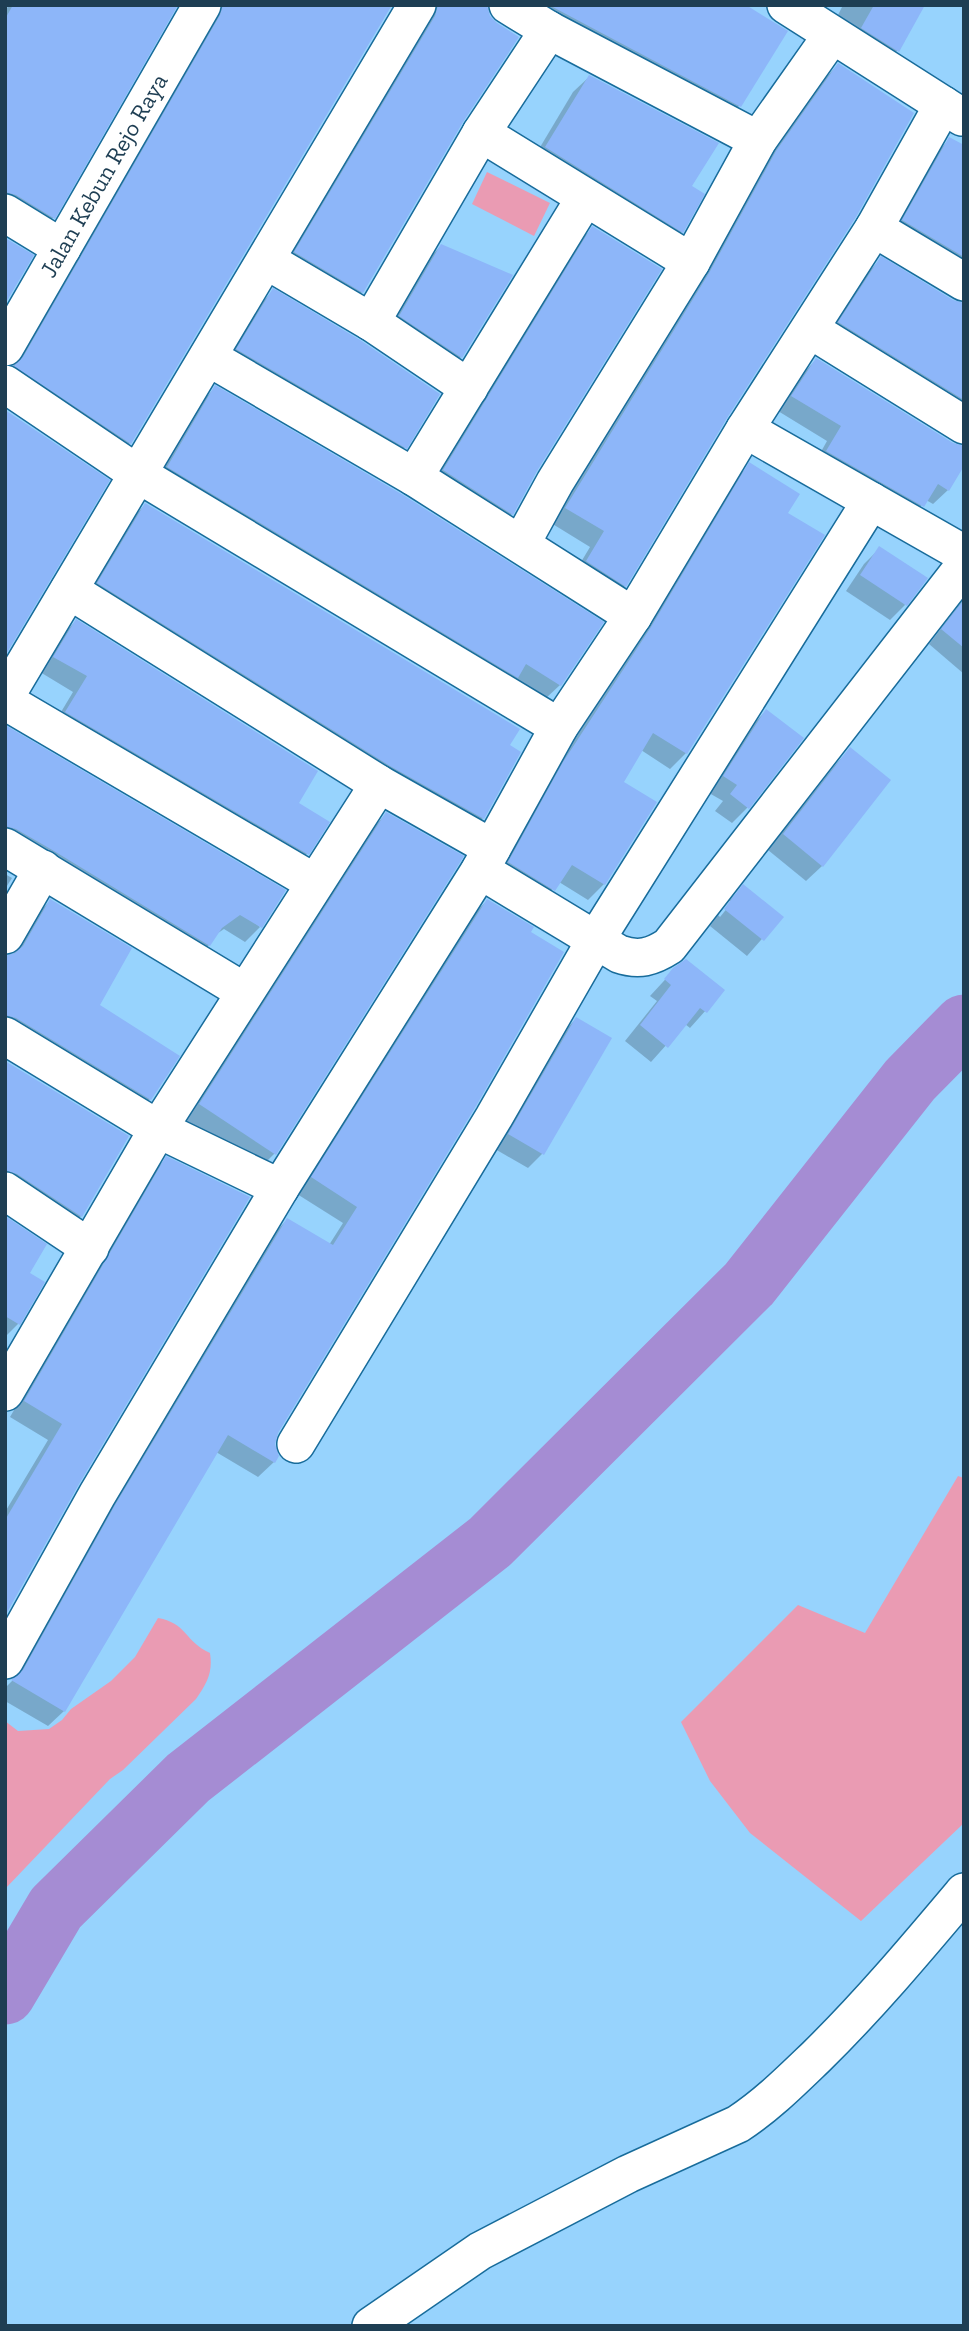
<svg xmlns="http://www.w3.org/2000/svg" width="969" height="2331" font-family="'Zilla Slab',serif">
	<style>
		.green { fill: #ea9bb3 }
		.shadow { fill: #0003 }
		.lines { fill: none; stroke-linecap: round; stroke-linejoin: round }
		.river { stroke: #a58cd3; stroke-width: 61 }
		.building { fill: #8db6f9 }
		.minor-casing { stroke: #186c9b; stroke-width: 40 }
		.minor { stroke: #fff; stroke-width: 37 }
		.labels { text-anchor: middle; stroke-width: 5; stroke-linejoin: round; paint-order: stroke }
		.street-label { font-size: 24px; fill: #1e3e53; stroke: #97d3fd }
	</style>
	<rect width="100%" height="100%" fill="#97d3fd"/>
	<!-- green -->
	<g class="green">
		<polygon points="487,172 550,203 534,236 472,204"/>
		<polygon points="958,1476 964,1478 964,1823 861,1921 750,1833 710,1781 681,1722 798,1605 865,1633"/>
		<path d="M158 1618C187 1623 185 1642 210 1653 213 1673 207 1683 196 1699L123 1770 110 1779 5 1889V1721L18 1731 49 1729 62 1720 71 1709 111 1681 135 1657Z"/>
	</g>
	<!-- shadow -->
	<g class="shadow">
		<polygon points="9,5 176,5 53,218 38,233 5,213 5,11"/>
		<polygon points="200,5 390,5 130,443 114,458 9,373 205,33"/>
		<polygon points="419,5 452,5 461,122 362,292 348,307 281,267"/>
		<polygon points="511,5 741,5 739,106 725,121"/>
		<polygon points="843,5 923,5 897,51 882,66 837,17"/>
		<polygon points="838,65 726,417 625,586 610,601 572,577 590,547 551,523 761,168 823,80"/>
		<polygon points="589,77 690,187 682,232 666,247 530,164 573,92"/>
		<polygon points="950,139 964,147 964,281 889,235 936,153"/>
		<polygon points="593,228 536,470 512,514 497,528 430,485 578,242"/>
		<polygon points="441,246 461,357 438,380 377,339 418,269"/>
		<polygon points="881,259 953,302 964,305 964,424 826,337 867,273"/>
		<polygon points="273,291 405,447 392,460 225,363 260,304"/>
		<polygon points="816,360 948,490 933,504 926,500 908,521 813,466 827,441 778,411 801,375"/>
		<polygon points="215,388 560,685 544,700 152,483 200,403"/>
		<polygon points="750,465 786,514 686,753 670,769 641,750 621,782 604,884 588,900 559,882 538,905 494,879 548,780 636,644 734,480"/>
		<polygon points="145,505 519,753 483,818 467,834 83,599 130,520"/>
		<polygon points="879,549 905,605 890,620 846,591 864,564"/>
		<polygon points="964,599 964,674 929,644"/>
		<polygon points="76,621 297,804 307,854 292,869 52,727 73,692 40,672 61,636"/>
		<polygon points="766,711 801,738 747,808 732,823 715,811 723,801 709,793 750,727"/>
		<polygon points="5,728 260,927 245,942 224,929 215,935 209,945 194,961 5,847"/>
		<polygon points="850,749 822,866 806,881 768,850 835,765"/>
		<polygon points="386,814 275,1153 259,1169 184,1121 371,830"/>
		<polygon points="5,874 12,878 5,889"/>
		<polygon points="743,887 781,917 747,956 710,926 718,915 720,917 733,901 729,901"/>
		<polygon points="50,901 98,1006 150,1099 135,1115 5,1036 5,957 12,956 35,916"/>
		<polygon points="487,901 276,1432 273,1444 274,1462 258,1477 216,1452 64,1711 48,1726 5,1701 5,1688 13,1680 100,1523 272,1235 287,1220 329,1245 343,1223 297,1194 471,916"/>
		<polygon points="674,970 723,991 690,1028 685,1024 651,1062 625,1041 657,1001 650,996"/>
		<polygon points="576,1019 610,1039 542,1154 528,1168 495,1149 562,1033"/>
		<polygon points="5,1063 127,1137 81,1216 66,1232 5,1191"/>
		<polygon points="167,1158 5,1615 5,1512 48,1440 10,1417 151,1174"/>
		<polygon points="5,1218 27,1274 18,1324 5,1337"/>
	</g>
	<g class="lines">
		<!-- river -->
		<polyline class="river" points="5,1994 56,1908 188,1778 490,1542 749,1284 910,1080 964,1025"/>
	</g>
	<!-- building -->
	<g class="building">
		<polygon points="13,5 178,5 55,219 16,195 5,192 5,19"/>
		<polygon points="223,5 392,5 131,444 14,366 23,357 220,15"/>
		<polygon points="438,5 487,5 490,16 497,23 519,37 463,122 363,293 294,252 435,16"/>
		<polygon points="549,5 746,5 788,31 741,107"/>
		<polygon points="874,5 925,5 899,52 861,28"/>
		<polygon points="838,63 914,113 856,217 727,418 626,587 586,561 604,531 565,508 709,273 776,151"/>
		<polygon points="589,75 719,143 692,186 705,194 683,233 545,147"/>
		<polygon points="949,137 964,145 964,257 902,220"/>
		<polygon points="592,226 662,269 537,471 513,515 443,470"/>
		<polygon points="5,238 34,255 5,304"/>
		<polygon points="441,244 513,275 462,358 399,316"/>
		<polygon points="881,256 953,300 964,303 964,400 838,322"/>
		<polygon points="273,288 360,340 440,394 407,449 236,349"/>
		<polygon points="816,358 953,443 964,446 964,466 949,491 938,484 924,507 826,451 841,426 791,396"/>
		<polygon points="215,385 403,495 604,622 561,686 526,664 518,678 167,467"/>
		<polygon points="5,410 110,480 5,656"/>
		<polygon points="749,462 800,494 788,513 825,535 687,754 653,733 624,782 657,802 605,885 572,865 555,891 508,862 563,762 651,627"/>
		<polygon points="145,503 520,729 510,745 521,752 484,819 390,766 97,583"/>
		<polygon points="879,546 928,578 907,606 860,575"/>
		<polygon points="963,601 964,601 964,648 941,629"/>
		<polygon points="76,619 318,771 299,803 330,822 309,855 65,712 87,676 53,657"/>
		<polygon points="766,709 804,738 749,809 730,794 737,785 723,776"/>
		<polygon points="5,725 286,890 262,928 240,915 222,928 210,946 54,851 16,829 5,826"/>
		<polygon points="850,747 891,780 823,867 783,834"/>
		<polygon points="386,812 464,856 276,1155 199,1104"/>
		<polygon points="743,884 784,917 764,941 724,909"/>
		<polygon points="50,899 132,948 100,1005 180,1056 151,1100 16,1018 5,1015 5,956 15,953 23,946"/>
		<polygon points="487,899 534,927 531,932 564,952 476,1106 278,1433 275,1444 279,1456 275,1463 228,1435 65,1712 11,1680 23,1670 115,1505 287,1218 333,1245 357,1207 311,1177"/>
		<polygon points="686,959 725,990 707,1013 700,1008 668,1048 640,1025 671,985 664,979 673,968"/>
		<polygon points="576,1017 612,1038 544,1155 508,1134"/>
		<polygon points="5,1061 129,1136 82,1217 17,1174 5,1170"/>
		<polygon points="166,1156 250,1197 79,1484 5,1616 5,1520 62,1424 24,1401"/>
		<polygon points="5,1216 47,1244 30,1273 45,1282 20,1325 5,1316"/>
	</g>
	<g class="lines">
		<defs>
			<g id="minor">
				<polyline points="508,5 549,30 758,140"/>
				<polyline points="786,5 962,117"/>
				<polyline points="481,133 691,262"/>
				<polyline points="5,213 62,248"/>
				<polyline points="874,228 964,282"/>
				<polyline points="266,260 371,322 469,388"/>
				<polyline points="371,322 481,133 549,30"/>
				<polyline points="811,330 964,425"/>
				<path id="s1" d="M5 347 202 5"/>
				<polyline points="208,357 414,477 633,616"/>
				<polyline points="5,384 138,474 559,727"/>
				<polyline points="745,429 964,554"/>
				<polyline points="414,477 585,198"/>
				<polyline points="521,544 555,482 691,262 758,140 832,35"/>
				<polyline points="69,590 379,784 492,848"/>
				<polyline points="5,697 417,5"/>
				<polyline points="5,701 315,883"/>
				<polyline points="5,847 245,992"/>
				<path d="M480 870 619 954C639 961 652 957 669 946L964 566"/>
				<polyline points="5,935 43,869"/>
				<polyline points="5,1036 158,1129 280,1188"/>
				<polyline points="5,1191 90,1248"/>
				<polyline points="5,1392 158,1129 379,784"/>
				<polyline points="296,1444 494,1117 595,941 871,501"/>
				<polyline points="5,1660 97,1495 280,1188 480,870 559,727 633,616 745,429 874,228 943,105"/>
				<path d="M371 2326 480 2251 628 2174 738 2124C767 2105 791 2081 816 2057 869 2005 916 1949 964 1892"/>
			</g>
		</defs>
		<!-- minor casing -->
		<use href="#minor" class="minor-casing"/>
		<!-- minor -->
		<use href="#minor" class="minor"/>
	</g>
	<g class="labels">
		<!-- street labels -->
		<g class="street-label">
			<text dy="8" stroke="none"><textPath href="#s1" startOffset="198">Jalan Kebun Rejo Raya</textPath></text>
		</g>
	</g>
	<!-- border -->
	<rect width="969" height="2331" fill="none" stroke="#1e3e53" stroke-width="14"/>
</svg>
